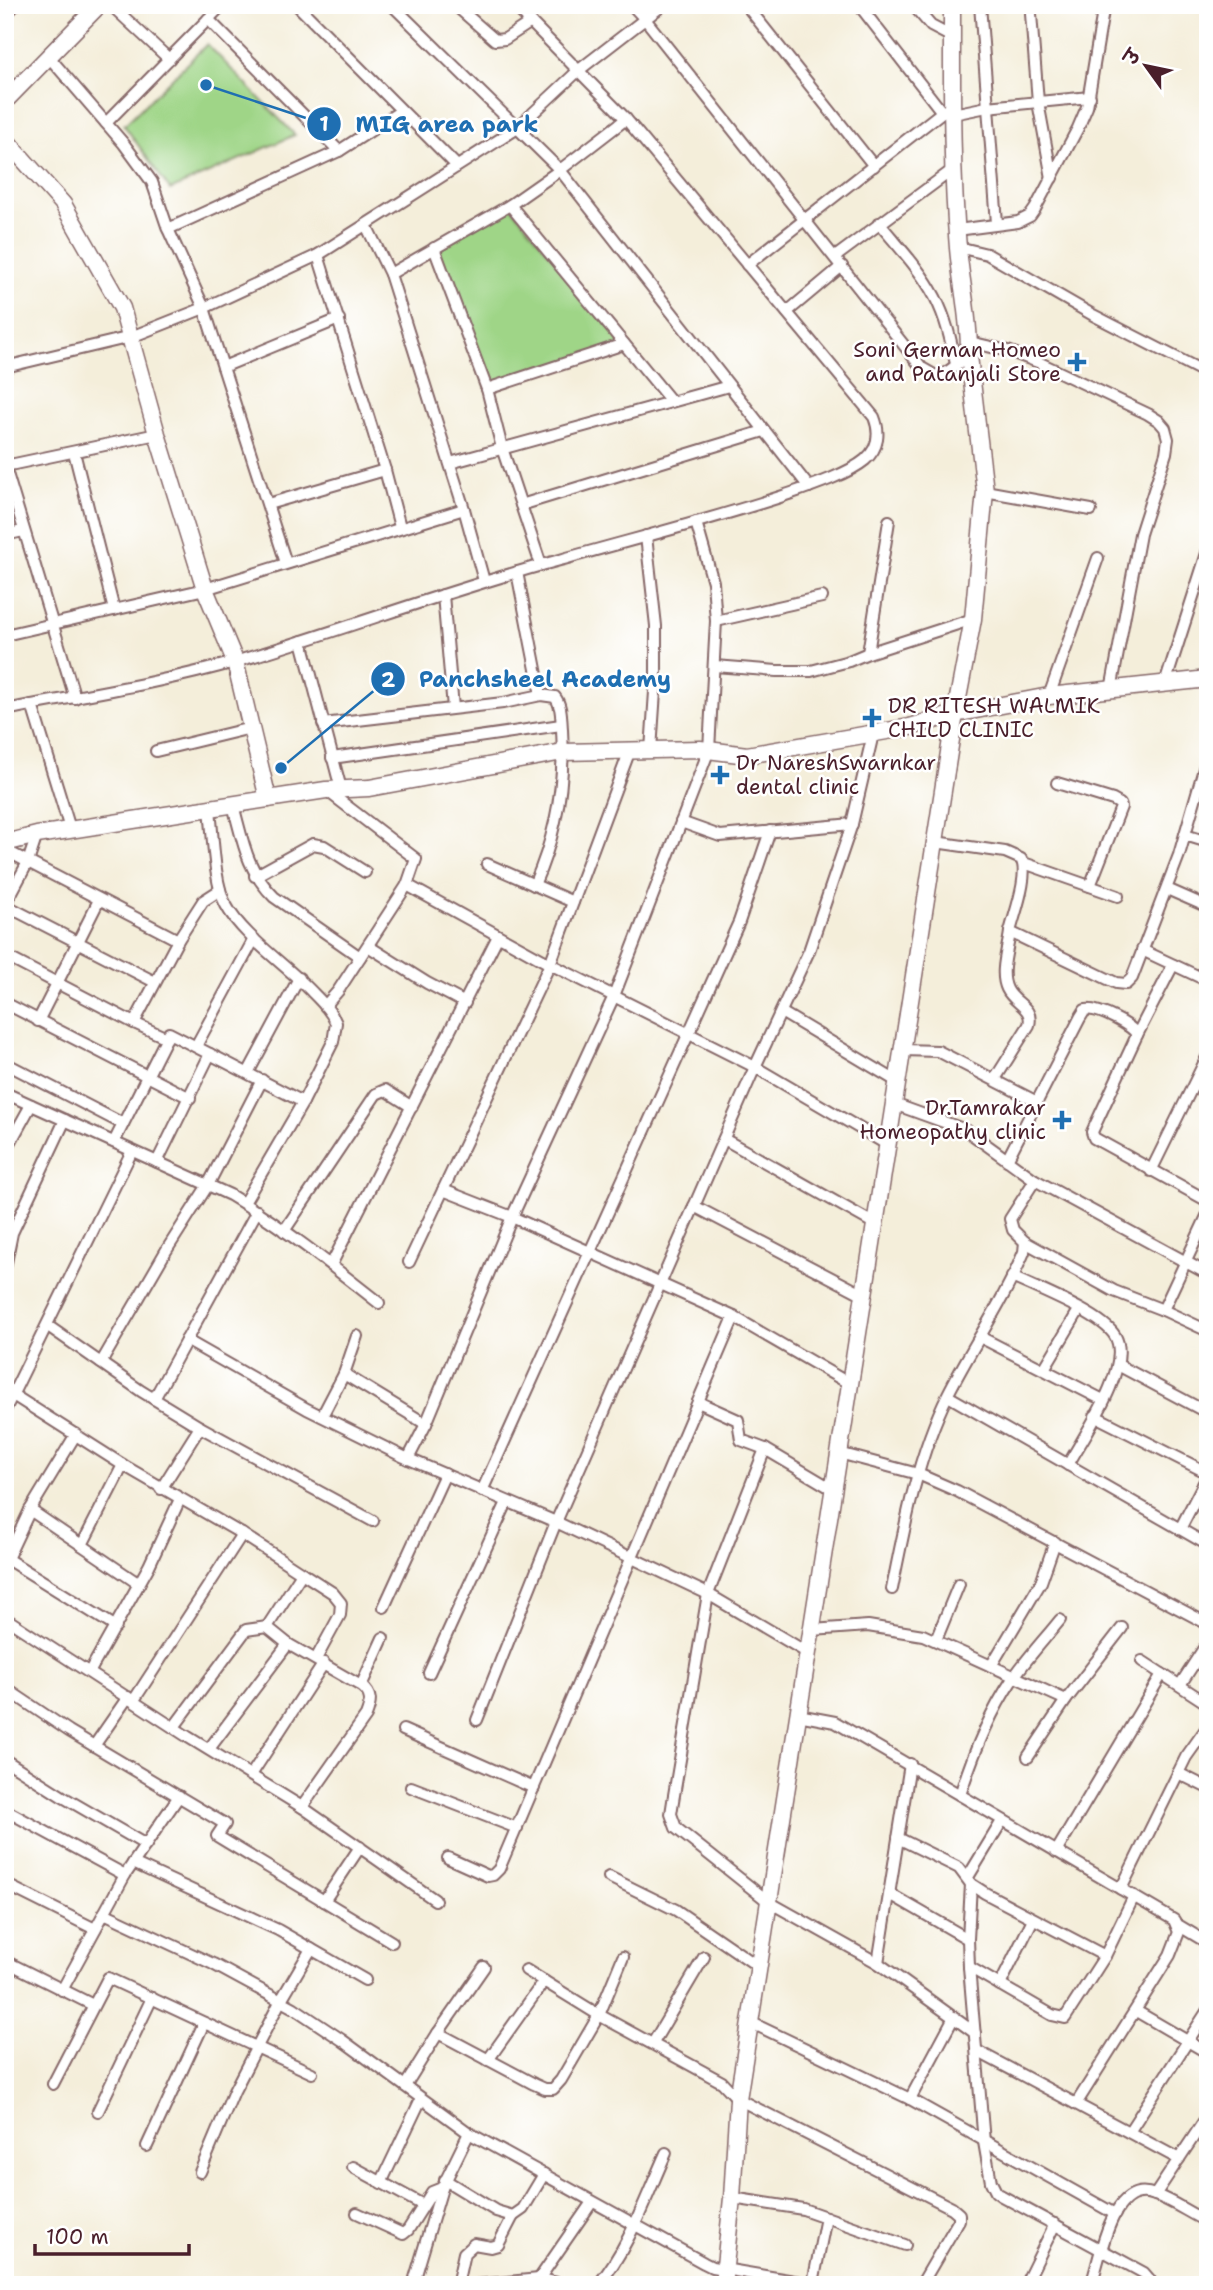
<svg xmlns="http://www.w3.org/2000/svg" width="1213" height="2290" font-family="'Shantell Sans','Playpen Sans Deva',sans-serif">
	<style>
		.green { fill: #9fd587; stroke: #747a59; stroke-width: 2 }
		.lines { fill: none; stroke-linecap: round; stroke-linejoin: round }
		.street-casing { stroke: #866768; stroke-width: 14 }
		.secondary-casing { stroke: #866768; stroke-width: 19 }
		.street { stroke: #fff; stroke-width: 10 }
		.secondary { stroke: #fff; stroke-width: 16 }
		.poi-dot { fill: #1f6fb2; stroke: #fff; stroke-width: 2.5 }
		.labels { text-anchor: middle; stroke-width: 5; stroke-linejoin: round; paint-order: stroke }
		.poi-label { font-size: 21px; fill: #4a1f2b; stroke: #fff; text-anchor: end }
		.leader { fill: none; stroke: #1f6fb2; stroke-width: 2.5 }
		.callout-dot { fill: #1f6fb2; stroke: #fff; stroke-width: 2.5 }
		.mark-label { font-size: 21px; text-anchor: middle; font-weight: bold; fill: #fff }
		.callout-label { font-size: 23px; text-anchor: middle; font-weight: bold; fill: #1f6fb2; stroke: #fff; stroke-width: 5; stroke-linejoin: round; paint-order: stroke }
	</style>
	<rect width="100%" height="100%" fill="#fff"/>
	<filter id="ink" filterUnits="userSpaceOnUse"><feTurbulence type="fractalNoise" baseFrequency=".0143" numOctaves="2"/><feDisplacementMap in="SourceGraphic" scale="14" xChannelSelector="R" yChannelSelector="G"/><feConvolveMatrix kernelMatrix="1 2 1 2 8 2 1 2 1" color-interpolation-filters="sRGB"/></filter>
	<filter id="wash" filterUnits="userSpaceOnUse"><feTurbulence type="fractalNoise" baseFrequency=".00686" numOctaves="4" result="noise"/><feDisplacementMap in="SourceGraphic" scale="28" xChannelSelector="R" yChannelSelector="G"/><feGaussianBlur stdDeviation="1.57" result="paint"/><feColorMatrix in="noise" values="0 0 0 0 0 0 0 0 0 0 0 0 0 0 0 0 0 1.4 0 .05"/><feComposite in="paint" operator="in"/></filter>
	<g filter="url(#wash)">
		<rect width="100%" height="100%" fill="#f4eeda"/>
		<!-- green -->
		<g class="green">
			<polygon points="207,44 295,135 170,190 124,125"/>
			<polygon points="510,205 624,344 487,389 434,248"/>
		</g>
	</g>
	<g filter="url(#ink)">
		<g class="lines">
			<defs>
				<g id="street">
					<polyline points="111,5 169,59"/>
					<polyline points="297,5 457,166"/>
					<polyline points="392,5 560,170 809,487"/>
					<polyline points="455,5 495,40 505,39 531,22"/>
					<polyline points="632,5 645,19 922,368 936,376 946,373 969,356"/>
					<polyline points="746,5 874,166"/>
					<polyline points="859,5 942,112"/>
					<polyline points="913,5 931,26 952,37"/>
					<polyline points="980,5 997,223"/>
					<polyline points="1031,14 1038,102 1052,178"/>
					<polyline points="5,15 15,5"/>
					<polyline points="208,19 339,151"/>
					<polyline points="49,57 124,144 152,182 168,229 204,308 286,563"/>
					<polyline points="953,114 987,107 1090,97"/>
					<polyline points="106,123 222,5"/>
					<polyline points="510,205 671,401"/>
					<path d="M879 223C898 246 921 270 935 297 946 318 951 341 956 364"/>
					<polyline points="366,225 390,274"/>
					<polyline points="168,229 339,151 401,111"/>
					<polyline points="957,230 1018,222 1030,216 1035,209 1078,128 1087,107 1104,5"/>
					<polyline points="958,247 987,254 1093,315 1208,374"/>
					<polyline points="434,248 487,389 502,448 541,565"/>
					<polyline points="318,255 385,470 400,527"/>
					<polyline points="835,257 955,168"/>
					<polyline points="747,265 942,112 952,107"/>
					<polyline points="787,312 842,266"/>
					<polyline points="970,342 1008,351 1038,362 1148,414 1159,421 1165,428 1168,439 1166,453 1140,534 1111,690"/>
					<polyline points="5,367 131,337 204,308 318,255 516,129 579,70 663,5"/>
					<polyline points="223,367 339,319"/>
					<polyline points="487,389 624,344"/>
					<polyline points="74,452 114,610"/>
					<polyline points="450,463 729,386"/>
					<polyline points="5,466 157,434"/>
					<polyline points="5,467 75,698"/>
					<polyline points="985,491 1091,510"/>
					<polyline points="268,504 385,470"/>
					<polyline points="521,505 764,431"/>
					<polyline points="5,535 23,531"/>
					<polyline points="646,536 656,626 656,677 651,750"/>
					<polyline points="517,572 541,695"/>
					<polyline points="484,581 464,509 390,274 510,205 560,170 626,119"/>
					<polyline points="443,595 453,708"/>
					<polyline points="716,621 822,597"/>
					<polyline points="5,635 205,589 464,509"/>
					<polyline points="302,641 341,789"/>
					<polyline points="868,653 889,521"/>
					<polyline points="715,666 777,671 811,671 849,661 868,653 973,619"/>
					<polyline points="1165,684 1208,550"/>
					<polyline points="1049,696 1098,558"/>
					<polyline points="32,705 71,832"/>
					<path d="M5 710C83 695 162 683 238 661 346 629 451 589 560 560 634 539 710 520 783 496 806 488 847 475 865 460 879 448 880 432 874 417L626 119 514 5"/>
					<path d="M323 724 503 703 541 695 555 697C562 706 561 718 562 729 565 782 556 836 534 885"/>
					<polyline points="156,751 251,728"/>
					<polyline points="332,758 561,725"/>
					<polyline points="1057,783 1113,800 1120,804 1121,807 1090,886"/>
					<polyline points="326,790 416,859 407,885 550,964 755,1067 888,1145"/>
					<path d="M233 805C243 841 246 869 274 897L360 957"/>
					<path d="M210 809C213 835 214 884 226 905 242 936 288 966 313 993 322 1002 331 1011 336 1023L333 1042 303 1102 244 1203"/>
					<polyline points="681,822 720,836 852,824"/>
					<polyline points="1185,835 1208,842"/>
					<path d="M935 842 1005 852 1021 859C1030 874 1014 915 1010 932L1116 983 1126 984 1132 978 1179 855 1208 755"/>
					<polyline points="5,850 178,940"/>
					<polyline points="1024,863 1118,896"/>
					<polyline points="487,864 573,902"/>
					<polyline points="255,876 313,844 324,846 365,872"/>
					<polyline points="1167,889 1208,907"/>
					<polyline points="5,905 155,982"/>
					<polyline points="5,905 28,862 37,835"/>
					<polyline points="368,946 427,983 465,1003"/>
					<polyline points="1142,950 1208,981"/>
					<polyline points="5,956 134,1023"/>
					<polyline points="5,1003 190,1098"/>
					<polyline points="325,1006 338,991 407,885"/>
					<polyline points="781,1012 898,1082"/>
					<polyline points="38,1021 99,900"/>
					<polyline points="1137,1035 1173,965"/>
					<polyline points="167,1038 134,1023 178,940 203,901 220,890"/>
					<polyline points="196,1046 254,939"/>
					<polyline points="903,1050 938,1051 1037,1102"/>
					<polyline points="5,1063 123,1124"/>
					<polyline points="248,1073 299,978"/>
					<path d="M995 1079 1029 1025C1034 1007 1014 1004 1007 989 999 973 1008 949 1010 932"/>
					<path d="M5 1093 230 1195C282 1226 331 1265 379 1303"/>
					<polyline points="894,1104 966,1130 1035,1180 1208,1274"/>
					<polyline points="724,1139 875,1224"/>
					<polyline points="114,1142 169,1033 303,1102"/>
					<polyline points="5,1152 31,1105"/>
					<path d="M1007 1160 1080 1018 1085 1010C1097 1007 1132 1025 1137 1035L1092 1132 1094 1138 1208 1201"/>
					<polyline points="157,1162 210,1054"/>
					<polyline points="1151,1171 1208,1055"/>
					<polyline points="443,1190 512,1217 734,1317 850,1384"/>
					<polyline points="694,1206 864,1295"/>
					<polyline points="284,1231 376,1094 385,1090 412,1107"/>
					<polyline points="1025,1242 1114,1291 1163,1310 1208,1331"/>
					<polyline points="409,1262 550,964 630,750"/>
					<polyline points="331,1265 498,936"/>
					<polyline points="5,1268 12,1233 65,1120"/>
					<path d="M1012 1277C1037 1289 1102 1314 1115 1336 1133 1366 1083 1437 1068 1465"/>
					<polyline points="1163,1310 1208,1214"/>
					<polyline points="48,1326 141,1391 200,1427 373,1521"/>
					<polyline points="980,1337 1103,1400"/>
					<polyline points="186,1340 307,1409 404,1457 556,1522 708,1594 808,1653"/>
					<polyline points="101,1363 166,1251 208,1185 262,1080"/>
					<polyline points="1118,1365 1208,1413"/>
					<polyline points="1044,1369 1079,1310"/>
					<polyline points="344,1374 426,1424"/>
					<polyline points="13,1395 123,1465 242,1534 302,1573 267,1627"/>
					<polyline points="948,1396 1208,1545"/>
					<polyline points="154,1399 257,1211"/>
					<polyline points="698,1402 738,1420 741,1440 765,1449 834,1490"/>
					<polyline points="5,1410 132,1151"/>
					<polyline points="322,1416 344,1374 357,1336"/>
					<polyline points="1095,1416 1208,1473"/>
					<polyline points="765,1449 708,1594 673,1801 671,1814 676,1828 769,1902 878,1963 975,2033"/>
					<polyline points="839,1453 918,1474 957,1491 1208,1624"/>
					<polyline points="408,1459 426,1424 512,1217 614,996 709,750 716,621 713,582 696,522"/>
					<polyline points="161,1489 200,1427"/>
					<polyline points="482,1491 739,922 770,831"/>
					<polyline points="30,1510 139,1584"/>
					<polyline points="1180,1529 1208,1475"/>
					<polyline points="82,1545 123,1465"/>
					<polyline points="7,1559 116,1627"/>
					<polyline points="5,1563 30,1510 76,1434"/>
					<polyline points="302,1573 333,1593 341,1603 340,1615 316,1659"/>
					<path d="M892 1589C905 1523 918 1455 948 1394 972 1346 1004 1301 1024 1252L1025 1242 1013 1230 1010 1219 1035 1180"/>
					<polyline points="384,1607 445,1474"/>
					<polyline points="5,1618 188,1737 302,1807 435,1900"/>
					<polyline points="812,1630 868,1626 923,1635 1066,1700"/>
					<polyline points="936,1640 959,1584"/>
					<polyline points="1142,1661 1208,1704"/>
					<polyline points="991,1666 1041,1582 1055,1542"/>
					<polyline points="90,1671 149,1566 180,1499"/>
					<polyline points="429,1673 507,1502"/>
					<polyline points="1180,1685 1208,1642"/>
					<polyline points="361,1686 383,1638"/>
					<polyline points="5,1688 69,1731 225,1824 217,1836 392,1942"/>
					<polyline points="134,1700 242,1534"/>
					<polyline points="798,1715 835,1722 1174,1920 1179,1932 1170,1955 1076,2104"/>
					<polyline points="477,1720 556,1522 755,1067 809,951 852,824 873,734"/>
					<path d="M174 1727 246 1630 267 1627 288 1644 361 1686C373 1695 371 1703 366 1716L302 1807"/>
					<polyline points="403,1730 534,1788"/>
					<polyline points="94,1746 128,1697"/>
					<polyline points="209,1749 288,1644"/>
					<polyline points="1028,1757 1066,1700 1122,1628"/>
					<polyline points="5,1760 63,1797 146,1845"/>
					<polyline points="1178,1773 1208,1788"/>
					<polyline points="251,1775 324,1663"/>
					<polyline points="411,1787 517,1828"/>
					<path d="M960 1795C973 1754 988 1716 1012 1680 1026 1659 1044 1640 1060 1620"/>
					<polyline points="5,1810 125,1875"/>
					<polyline points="898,1838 959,1868 971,1884 985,1893 1105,1956"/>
					<polyline points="1056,1852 1162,1674"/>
					<polyline points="448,1858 488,1876 493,1875 499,1869 734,1317"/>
					<polyline points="133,1863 278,1930 365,1980"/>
					<polyline points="609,1877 676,1910 759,1967"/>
					<polyline points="968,1877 1002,1821"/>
					<polyline points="5,1884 95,1929"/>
					<polyline points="971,1884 968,1939 969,1967 984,2142 991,2182 996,2192 1000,2195 1144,2273 1150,2280 1150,2285"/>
					<polyline points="1121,1889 1186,1757 1208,1726"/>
					<polyline points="890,1894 968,1939"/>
					<polyline points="324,1901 360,1847"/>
					<polyline points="104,1913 213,1964 294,2008 342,2040 469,2133 704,2263 712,2267 818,2285"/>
					<polyline points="1178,1925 1208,1943"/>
					<polyline points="5,1961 93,2005"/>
					<polyline points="878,1963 910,1764"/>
					<polyline points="969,1967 1052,2015 1065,2018 1105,1956 1134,1896"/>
					<polyline points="526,1970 599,2015 722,2082 738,2099 952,2208 959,2214 959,2220 921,2285"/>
					<polyline points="1000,1985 1033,1919"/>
					<polyline points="62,1990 125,1875 179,1796"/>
					<polyline points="1136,2011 1208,2053"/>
					<polyline points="750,2022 910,2099 1115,2214"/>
					<polyline points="438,2033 534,2084 545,2089 553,2089 561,2080 599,2015 623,1957"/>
					<polyline points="653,2043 704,1957"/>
					<polyline points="977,2051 1179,2159"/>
					<polyline points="488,2060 544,1981"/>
					<polyline points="53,2084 108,1978 312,2073"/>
					<polyline points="405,2086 438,2033 484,1967"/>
					<polyline points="910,2099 954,2017"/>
					<polyline points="98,2111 152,1998"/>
					<polyline points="1129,2132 1208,2010"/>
					<polyline points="147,2146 204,2023"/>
					<polyline points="353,2167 423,2205"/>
					<polyline points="200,2172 234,2091 281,2000 311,1949"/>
					<polyline points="445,2180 496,2211 513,2216 523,2209 544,2174"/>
					<polyline points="381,2183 421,2099"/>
					<polyline points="1155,2195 1208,2115"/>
					<polyline points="732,2198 803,2209 905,2245"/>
					<polyline points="357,2213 403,2234 408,2230 432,2192 442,2188"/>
					<polyline points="539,2279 592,2202"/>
					<polyline points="813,2283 826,2217"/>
					<polyline points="414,2285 415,2278 442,2188 469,2133"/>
					<polyline points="457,2285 464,2253 474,2244 491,2247 498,2245 513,2216"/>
					<polyline points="476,2285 539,2279 567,2285"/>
					<path d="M598 2285C629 2248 646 2197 666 2153"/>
					<polyline points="1025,2285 1055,2224"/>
					<path d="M1091 2285C1101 2257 1111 2178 1155 2195 1173 2201 1190 2214 1208 2222"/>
				</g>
				<g id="secondary">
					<polyline points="5,101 99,5"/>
					<polyline points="5,139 63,204 122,308 157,434 205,589 235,661 268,799"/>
					<polyline points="5,843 37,835 326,790 369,788 563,752 700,749 747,755 910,727 955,714 1049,696 1208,679"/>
					<path d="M723 2285 732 2198 738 2099 955 714 973 619 985 491 969 356C970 319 961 284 958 248 951 168 952 86 952 5"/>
				</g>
			</defs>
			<!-- street casing -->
			<use href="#street" class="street-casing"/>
			<!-- secondary casing -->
			<use href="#secondary" class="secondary-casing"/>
			<!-- street -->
			<use href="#street" class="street"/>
			<!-- secondary -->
			<use href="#secondary" class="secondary"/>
		</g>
	</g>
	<!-- markers -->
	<g class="poi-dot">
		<path d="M1073.5 351.5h7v7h7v7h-7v7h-7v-7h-7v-7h7z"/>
		<path d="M868.5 707.5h7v7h7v7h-7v7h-7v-7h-7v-7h7z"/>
		<path d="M716.5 764.5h7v7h7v7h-7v7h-7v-7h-7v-7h7z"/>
		<path d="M1058.5 1109.5h7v7h7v7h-7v7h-7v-7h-7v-7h7z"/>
	</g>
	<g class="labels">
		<!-- poi labels -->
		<g class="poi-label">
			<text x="1061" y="357">Soni German Homeo<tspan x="1061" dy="24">and Patanjali Store</tspan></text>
			<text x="888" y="713" text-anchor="start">DR RITESH WALMIK<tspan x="888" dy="24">CHILD CLINIC</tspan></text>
			<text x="736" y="770" text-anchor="start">Dr NareshSwarnkar<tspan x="736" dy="24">dental clinic</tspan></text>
			<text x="1046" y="1115">Dr.Tamrakar<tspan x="1046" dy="24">Homeopathy clinic</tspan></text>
		</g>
	</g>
	<!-- callouts -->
	<path class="leader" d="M206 85L324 124M281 768L388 679"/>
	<g class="callout-dot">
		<circle cx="206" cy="85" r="7"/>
		<circle cx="281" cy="768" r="7"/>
		<circle cx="324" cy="124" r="18"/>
		<circle cx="388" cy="679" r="18"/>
	</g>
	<g class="mark-label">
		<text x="324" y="131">1</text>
		<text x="388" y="687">2</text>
	</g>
	<g class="callout-label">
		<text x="447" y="132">MIG area park</text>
		<text x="545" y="687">Panchsheel Academy</text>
	</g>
	<!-- margin -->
	<rect width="1213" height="2290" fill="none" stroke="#fff" stroke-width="28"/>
	<!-- north arrow -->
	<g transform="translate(1146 66) rotate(303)" stroke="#ffffff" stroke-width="5" paint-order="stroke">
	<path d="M0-5L12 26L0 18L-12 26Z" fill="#4a1f2b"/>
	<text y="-10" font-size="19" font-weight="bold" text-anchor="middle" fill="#4a1f2b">उ</text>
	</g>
	<!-- scale -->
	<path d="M35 2244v10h154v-10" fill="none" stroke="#4a1f2b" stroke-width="3.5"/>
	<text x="46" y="2244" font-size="21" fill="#4a1f2b" stroke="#ffffff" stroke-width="5" paint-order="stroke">100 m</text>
</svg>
